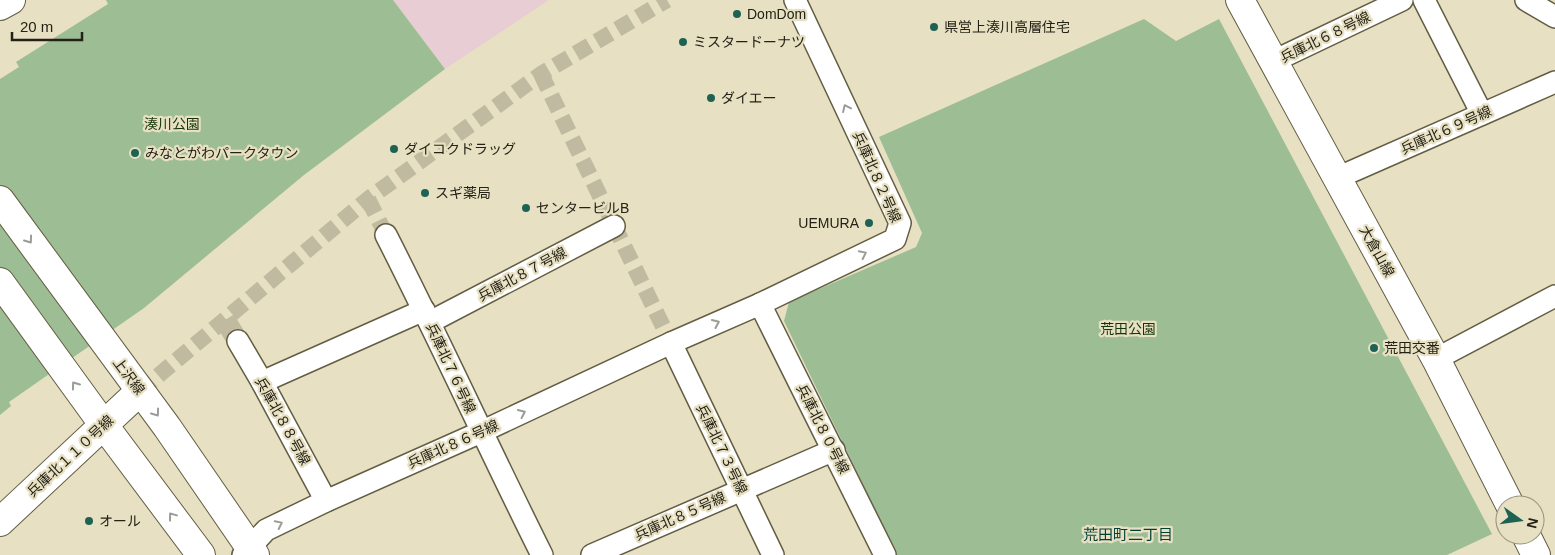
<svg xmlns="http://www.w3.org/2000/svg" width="1555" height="555" font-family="Helvetica,'Noto Sans JP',sans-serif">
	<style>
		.commercial { fill: #e8ced4 }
		.green { fill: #9dbd94 }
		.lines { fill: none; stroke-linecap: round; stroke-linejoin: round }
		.pedestrian-tunnel { stroke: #c0baa0; stroke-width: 16; stroke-dasharray: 16 8; stroke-linecap: butt }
		.minor-tunnel { stroke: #c0baa0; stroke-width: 21; stroke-dasharray: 21 11; stroke-linecap: butt }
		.minor-casing { stroke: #635d43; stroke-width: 24 }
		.tertiary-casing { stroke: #635d43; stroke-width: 30 }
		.primary-casing { stroke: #635d43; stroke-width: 30 }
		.minor { stroke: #fff; stroke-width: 21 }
		.tertiary { stroke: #fff; stroke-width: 28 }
		.primary { stroke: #fff; stroke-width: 28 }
		.oneway { stroke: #9c9c97 }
		.poi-dot { fill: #1e6254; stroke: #e7e0c2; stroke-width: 2 }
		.labels { text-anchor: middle; stroke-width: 4.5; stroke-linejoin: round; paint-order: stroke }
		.poi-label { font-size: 14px; fill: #242217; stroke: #e7e0c2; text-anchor: start }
		.street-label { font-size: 14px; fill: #242217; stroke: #e7e0c2 }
		.park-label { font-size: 14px; fill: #143608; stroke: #e7e0c2 }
		.neighbourhood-label { font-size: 15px; fill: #013e33; stroke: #e7e0c2 }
	</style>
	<rect width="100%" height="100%" fill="#e7e0c2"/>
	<!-- commercial -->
	<polygon class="commercial" points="393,0 549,0 445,69"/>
	<!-- green -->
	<g class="green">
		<polygon points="106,0 393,0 445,69 304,175 144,308 9,402 11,406 0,415 0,79 19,67 16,62 108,4"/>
		<polygon points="1144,19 1176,41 1219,19 1492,534 1447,555 897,555 784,321 789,302 916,247 922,233 879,137"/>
	</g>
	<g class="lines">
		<!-- pedestrian-tunnel -->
		<g class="pedestrian-tunnel">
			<polyline points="541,74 671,343"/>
			<polyline points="368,199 386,235"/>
			<polyline points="140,391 368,199 541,74 667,0"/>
		</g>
		<!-- minor-tunnel -->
		<polyline class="minor-tunnel" points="225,320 238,341"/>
		<defs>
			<g id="minor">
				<polyline points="1424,0 1482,114"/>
				<polyline points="1526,0 1555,17"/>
				<polyline points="1274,61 1402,0"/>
				<polyline points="1337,178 1555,82"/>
				<path d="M386 235C440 341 489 449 542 555"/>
				<polyline points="760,304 885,555"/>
				<polyline points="430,322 614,226"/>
				<polyline points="238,341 262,382 326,501"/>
				<polyline points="671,343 773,555"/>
				<polyline points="1436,359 1555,296"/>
				<polyline points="262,382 424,310"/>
				<polyline points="243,555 266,530 326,501 481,432 671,343 760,304 895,239 900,223 795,0"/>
				<polyline points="592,555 834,450"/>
			</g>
			<g id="tertiary">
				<polyline points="1240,0 1436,359 1510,505"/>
				<polyline points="0,6 11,0"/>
				<polyline points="0,522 140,391"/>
				<polyline points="1526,535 1536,555"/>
			</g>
			<g id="primary">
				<polyline points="0,200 167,427 255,555"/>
				<polyline points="0,282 103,424 201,555"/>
			</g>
		</defs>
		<!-- minor casing -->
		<use href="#minor" class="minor-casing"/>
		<!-- tertiary casing -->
		<use href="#tertiary" class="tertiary-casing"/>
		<!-- primary casing -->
		<use href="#primary" class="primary-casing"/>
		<!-- minor -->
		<use href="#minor" class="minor"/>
		<!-- tertiary -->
		<use href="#tertiary" class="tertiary"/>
		<!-- primary -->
		<use href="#primary" class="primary"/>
	</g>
	<!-- one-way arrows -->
	<defs><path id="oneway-chevron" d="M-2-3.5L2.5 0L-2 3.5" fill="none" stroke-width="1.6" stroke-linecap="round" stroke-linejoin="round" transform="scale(1.25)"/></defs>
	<g class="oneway">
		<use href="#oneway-chevron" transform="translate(846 108) rotate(-115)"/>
		<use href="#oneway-chevron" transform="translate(29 240) rotate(54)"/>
		<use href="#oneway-chevron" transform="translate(863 254) rotate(-26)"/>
		<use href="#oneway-chevron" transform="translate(716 323) rotate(-24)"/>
		<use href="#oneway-chevron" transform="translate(75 385) rotate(-126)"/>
		<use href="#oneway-chevron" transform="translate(156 413) rotate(54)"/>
		<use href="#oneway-chevron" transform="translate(522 413) rotate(-25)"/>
		<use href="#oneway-chevron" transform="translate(172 516) rotate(-127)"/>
		<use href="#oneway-chevron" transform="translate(279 524) rotate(-26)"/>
	</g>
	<!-- markers -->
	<g class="poi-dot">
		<circle cx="737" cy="14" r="5"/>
		<circle cx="934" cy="27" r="5"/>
		<circle cx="683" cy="42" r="5"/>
		<circle cx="711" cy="98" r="5"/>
		<circle cx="394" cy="149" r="5"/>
		<circle cx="135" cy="153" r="5"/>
		<circle cx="425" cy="193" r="5"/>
		<circle cx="526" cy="208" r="5"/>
		<circle cx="869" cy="223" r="5"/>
		<circle cx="1374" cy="348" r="5"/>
		<circle cx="89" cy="521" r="5"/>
	</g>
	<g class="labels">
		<!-- poi labels -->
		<g class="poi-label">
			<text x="747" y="19">DomDom</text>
			<text x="944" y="32">県営上湊川高層住宅</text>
			<text x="693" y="47">ミスタードーナツ</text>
			<text x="721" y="103">ダイエー</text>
			<text x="404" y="154">ダイコクドラッグ</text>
			<text x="145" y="158">みなとがわパークタウン</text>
			<text x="435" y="198">スギ薬局</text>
			<text x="536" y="213">センタービルB</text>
			<text x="859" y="228" text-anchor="end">UEMURA</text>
			<text x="1384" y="353">荒田交番</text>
			<text x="99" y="526">オール</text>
		</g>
		<!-- street labels -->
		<g class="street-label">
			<text transform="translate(1325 37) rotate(-26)" y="5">兵庫北６８号線</text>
			<text transform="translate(1446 130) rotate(-24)" y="5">兵庫北６９号線</text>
			<text transform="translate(877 177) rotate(66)" y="5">兵庫北８２号線</text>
			<text transform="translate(1377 251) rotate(61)" y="5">大倉山線</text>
			<text transform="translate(522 274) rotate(-28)" y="5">兵庫北８７号線</text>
			<text transform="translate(451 368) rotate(65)" y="5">兵庫北７６号線</text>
			<text transform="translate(129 376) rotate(53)" y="5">上沢線</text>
			<text transform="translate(283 421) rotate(61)" y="5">兵庫北８８号線</text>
			<text transform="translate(823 429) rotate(63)" y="5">兵庫北８０号線</text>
			<text transform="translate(453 444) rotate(-24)" y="5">兵庫北８６号線</text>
			<text transform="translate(722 449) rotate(64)" y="5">兵庫北７３号線</text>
			<text transform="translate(70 456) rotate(-43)" y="5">兵庫北１１０号線</text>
			<text transform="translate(680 516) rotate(-24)" y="5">兵庫北８５号線</text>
		</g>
		<!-- park labels -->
		<g class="park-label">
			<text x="172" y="129">湊川公園</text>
			<text x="1128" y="334">荒田公園</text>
		</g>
		<!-- neighbourhood labels -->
		<g class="neighbourhood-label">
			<text x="1128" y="540">荒田町二丁目</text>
		</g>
	</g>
	<!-- north arrow -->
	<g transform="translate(1520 520) rotate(104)"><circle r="24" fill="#e7e0c2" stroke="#99947e"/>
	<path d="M0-4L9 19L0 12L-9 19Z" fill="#1e6254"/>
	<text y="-8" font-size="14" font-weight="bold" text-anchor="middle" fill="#242217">N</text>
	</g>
	<!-- scale -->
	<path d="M12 32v8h70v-8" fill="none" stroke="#242217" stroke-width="2.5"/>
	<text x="20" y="32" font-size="15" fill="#242217" stroke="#e7e0c2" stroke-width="4" paint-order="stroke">20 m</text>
</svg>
